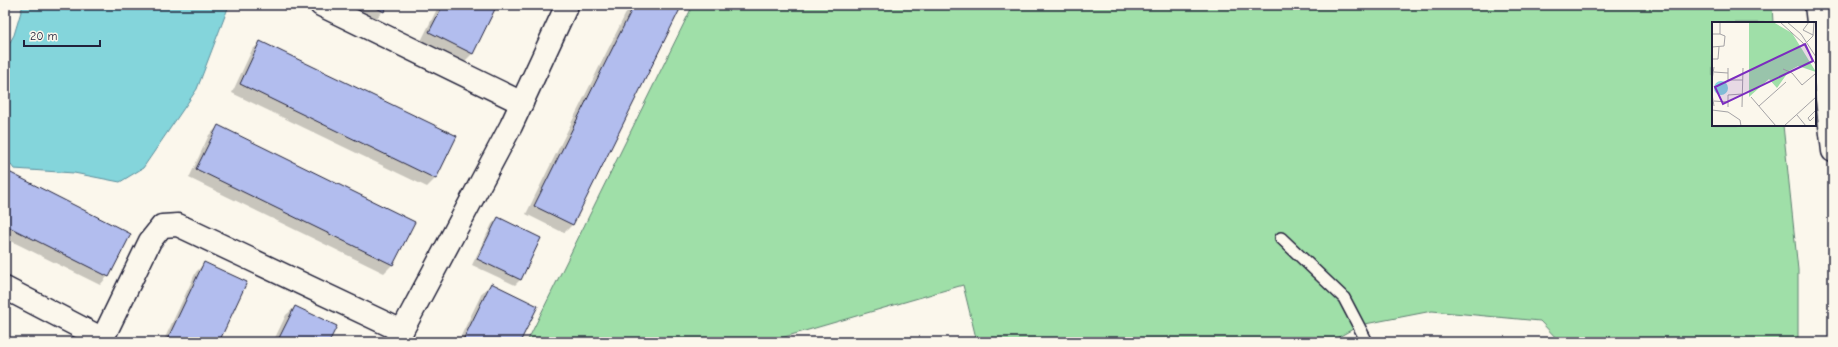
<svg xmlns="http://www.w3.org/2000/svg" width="1838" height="347" font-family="'Comic Neue',sans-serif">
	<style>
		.green { fill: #9fdfa8; stroke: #608072 }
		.water { fill: #84d5db; stroke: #5d8d9b }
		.shadow { fill: #0003 }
		.building { fill: #b2bdee; stroke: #22223b }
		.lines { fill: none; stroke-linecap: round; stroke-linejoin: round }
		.service-casing { stroke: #22223b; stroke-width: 14 }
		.minor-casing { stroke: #22223b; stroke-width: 25 }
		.secondary-casing { stroke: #22223b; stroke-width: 25 }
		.service { stroke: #fbf7ec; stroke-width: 11 }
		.minor { stroke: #fbf7ec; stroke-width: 22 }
		.secondary { stroke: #fbf7ec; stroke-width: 22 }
		.inset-road { fill: none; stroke: #a4a2a5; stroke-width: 1 }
		.view { fill: #7b2cbf; fill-opacity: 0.15; stroke: #7b2cbf; stroke-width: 2 }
		.inset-edge { fill: none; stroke: #22223b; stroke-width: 2 }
	</style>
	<rect width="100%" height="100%" fill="#fbf7ec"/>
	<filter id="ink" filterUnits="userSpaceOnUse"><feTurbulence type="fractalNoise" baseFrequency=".025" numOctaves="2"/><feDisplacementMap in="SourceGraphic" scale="8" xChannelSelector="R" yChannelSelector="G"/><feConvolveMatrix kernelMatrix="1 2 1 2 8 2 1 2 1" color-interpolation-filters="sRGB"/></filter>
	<g filter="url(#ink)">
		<!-- green -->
		<polygon class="green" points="693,5 1772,5 1773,23 1713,23 1713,125 1783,125 1798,270 1798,342 1560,342 1540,321 1432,311 1360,325 1337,338 1335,342 977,342 963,285 767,342 527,342"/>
		<!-- water -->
		<polygon class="water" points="23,5 227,5 228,8 197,89 143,168 120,182 74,173 14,169 5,157 5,51 14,35"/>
		<!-- shadow -->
		<g class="shadow">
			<polygon points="345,5 386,5 383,11 375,20"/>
			<polygon points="439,5 496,5 473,53 464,62 421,41"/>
			<polygon points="630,5 681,5 573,224 564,233 526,214"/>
			<polygon points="261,42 436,178 427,187 232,93 252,50"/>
			<polygon points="218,127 414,222 392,265 384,273 189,178 209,135"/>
			<polygon points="5,171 108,276 100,285 5,238"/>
			<polygon points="498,218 540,239 520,280 515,285 472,265 492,224"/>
			<polygon points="205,263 217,342 163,342 196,272"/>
			<polygon points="491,284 519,342 458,342 482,293"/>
			<polygon points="295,307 328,342 273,342 286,315"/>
		</g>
		<!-- building -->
		<g class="building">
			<polygon points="371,5 387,5 384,12"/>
			<polygon points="443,5 497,5 473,54 429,32"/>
			<polygon points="634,5 682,5 573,225 534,206"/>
			<polygon points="260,41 457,136 436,179 240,84"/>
			<polygon points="218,125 415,222 393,265 196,169"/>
			<polygon points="5,170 131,234 109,277 5,225"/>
			<polygon points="498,217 541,238 521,280 477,259"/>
			<polygon points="204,262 247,282 219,342 166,342"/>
			<polygon points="491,283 538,306 520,342 462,342"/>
			<polygon points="295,306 337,326 329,342 277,342"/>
		</g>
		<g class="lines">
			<defs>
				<polyline id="service" points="1281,238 1344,298 1367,342"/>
				<g id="minor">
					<polyline points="321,5 522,103"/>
					<polyline points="5,288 103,339"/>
					<polyline points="101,342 150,241 162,226 178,225 402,331"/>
					<polyline points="396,342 511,126 567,5"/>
				</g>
				<polyline id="secondary" points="1816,5 1833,151"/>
			</defs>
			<!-- service casing -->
			<use href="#service" class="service-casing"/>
			<!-- minor casing -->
			<use href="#minor" class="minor-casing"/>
			<!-- secondary casing -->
			<use href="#secondary" class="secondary-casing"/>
			<!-- service -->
			<use href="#service" class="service"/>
			<!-- minor -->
			<use href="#minor" class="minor"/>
			<!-- secondary -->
			<use href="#secondary" class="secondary"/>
		</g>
	</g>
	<!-- overview -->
	<g transform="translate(1712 22)">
		<rect width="104" height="104" fill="#fbf7ec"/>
		<path d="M37 0H61L80 11 104 50 86 44 77 49 65 66 57 57 37 75Z" fill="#9fdfa8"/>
		<path d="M2 66a7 7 0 1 1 14 0a7 7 0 1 1-14 0Z" fill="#84d5db"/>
		<path class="inset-road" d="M68 0 91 21 104 43M75 0 89 12 104 35M97 0 91 8 101 13M0 12H8V0M95 20 101 14 102 0M0 25 12 24 13 14 8 12M0 37H6L7 25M16 46V58H31M71 47 80 51 90 63 103 52M2 50 16 51M0 58 2 45M0 72 2 84M39 75 64 104M2 79 16 80M47 84 74 60M16 85V73L30 72M30 85 31 46M0 88 16 90 28 98 29 104M85 93 94 104M102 95 98 99 96 96 104 88M72 104 104 75"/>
		<path class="view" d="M93 22 101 39 11 82 3 65Z"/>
		<rect width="104" height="104" class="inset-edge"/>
	</g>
	<!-- margin -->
	<rect width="1838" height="347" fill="none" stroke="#fbf7ec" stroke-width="20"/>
	<rect x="10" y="10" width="1818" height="327" fill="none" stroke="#22223b" stroke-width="1.5" filter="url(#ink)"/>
	<!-- scale -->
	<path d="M24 40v6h76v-6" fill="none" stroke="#22223b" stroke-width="2"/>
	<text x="30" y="40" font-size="12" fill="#22223b" stroke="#fbf7ec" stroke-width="3" paint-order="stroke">20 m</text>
</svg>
